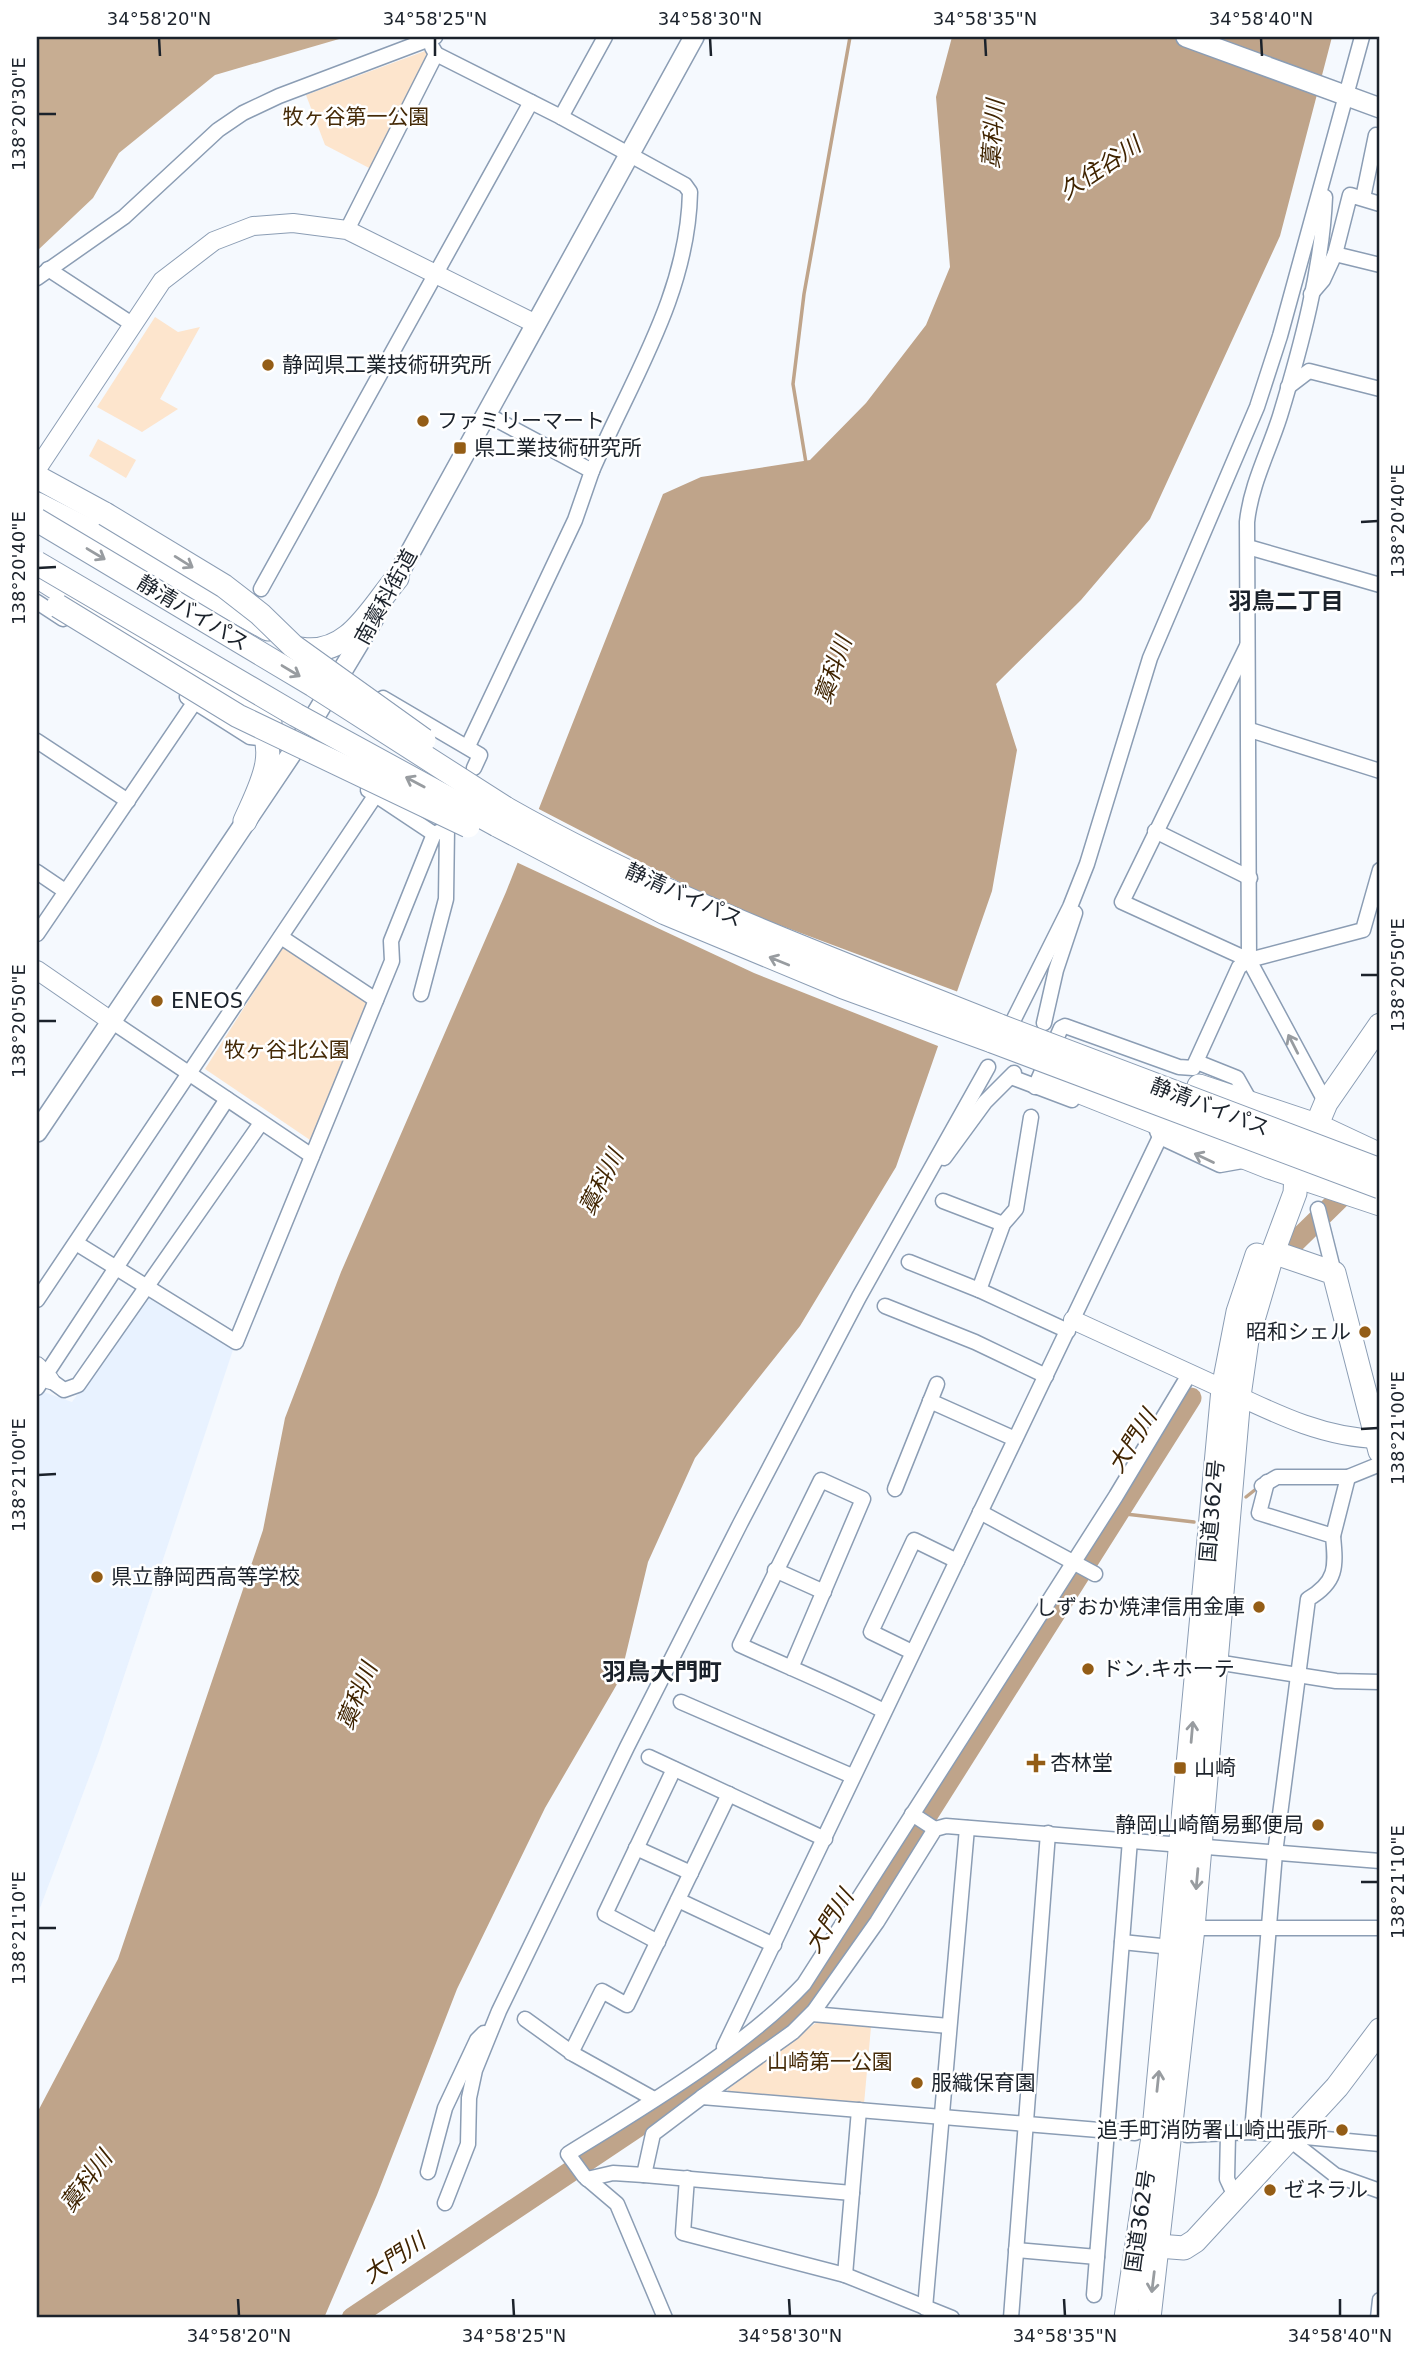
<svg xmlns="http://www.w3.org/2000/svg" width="1417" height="2355" font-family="'DejaVu Sans','Noto Sans JP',sans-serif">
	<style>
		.built { fill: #e8f2ff }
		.green { fill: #fde5cd }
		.forest { fill: #c7ad92 }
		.water { fill: #bfa48a }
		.pier { fill: #f5f9fe }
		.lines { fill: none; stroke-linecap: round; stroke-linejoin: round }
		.stream { stroke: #bfa48a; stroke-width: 3.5 }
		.river { stroke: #bfa48a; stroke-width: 21 }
		.minor-casing { stroke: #8b9db4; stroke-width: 17 }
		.tertiary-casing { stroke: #8b9db4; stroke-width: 20 }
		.secondary-casing { stroke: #8b9db4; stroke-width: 22 }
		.trunk-casing { stroke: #8b9db4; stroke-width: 25 }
		.minor { stroke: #fff; stroke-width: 14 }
		.tertiary { stroke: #fff; stroke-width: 18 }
		.secondary { stroke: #fff; stroke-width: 19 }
		.trunk { stroke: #fff; stroke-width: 23 }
		.trunk-bridge-casing { stroke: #8b9db4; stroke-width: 25; stroke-linecap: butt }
		.trunk-bridge { stroke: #fff; stroke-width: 23 }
		.oneway { stroke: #989ca0 }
		.ticks { fill: none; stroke: #1b222b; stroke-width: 2.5 }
		.poi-dot { fill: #945d16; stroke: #fff; stroke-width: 2.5 }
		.labels { text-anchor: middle; stroke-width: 5; stroke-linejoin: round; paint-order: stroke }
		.park-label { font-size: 21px; fill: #452a07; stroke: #fff }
		.poi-label { font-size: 21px; fill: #1b222b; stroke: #fff; text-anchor: start }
		.street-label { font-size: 21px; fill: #1b222b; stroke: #fff }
		.water-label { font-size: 23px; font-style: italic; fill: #402401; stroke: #fff }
		.neighbourhood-label { font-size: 23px; font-weight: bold; fill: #1b222b; stroke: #fff }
		.quarter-label { font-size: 24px; font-weight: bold; fill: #1b222b; stroke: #fff }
		.neatline { fill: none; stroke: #1b222b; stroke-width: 2.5 }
		.ticks-label { font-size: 18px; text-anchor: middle; fill: #1b222b }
	</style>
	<rect width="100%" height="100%" fill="#f5f9fe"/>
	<!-- built -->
	<polygon class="built" points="150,1294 233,1350 99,1751 37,1916 37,1398 41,1391 72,1402"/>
	<!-- green -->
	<g class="green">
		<polygon points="425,51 430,56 371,169 325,145 306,95"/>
		<polygon points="155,317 178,332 200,327 160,399 178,409 142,432 97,407"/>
		<polygon points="98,439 136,460 126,478 89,456"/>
		<polygon points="284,945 369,1003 313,1142 205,1069"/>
		<polygon points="817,2022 871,2027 864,2104 728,2094 728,2089"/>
	</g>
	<!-- forest -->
	<polygon class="forest" points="37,37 346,37 215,75 119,153 93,198 37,251"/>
	<!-- water -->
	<polygon class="water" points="952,37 1332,37 1280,236 1150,519 1081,600 996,684 1017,750 992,891 896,1167 800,1326 695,1458 648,1562 620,1679 545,1808 457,1989 377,2195 324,2318 37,2318 37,2113 118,1959 263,1530 285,1418 341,1272 506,892 663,494 701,477 810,460 866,403 926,325 950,267 936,97"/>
	<!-- pier -->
	<polygon class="pier" points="535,807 718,902 961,993 943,1048 754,973 514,861"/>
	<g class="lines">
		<!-- stream -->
		<g class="stream">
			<polyline points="806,463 793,384 804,294 850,37"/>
			<polyline points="1246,1497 1256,1489"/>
			<polyline points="1117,1513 1194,1522"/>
		</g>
		<!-- river -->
		<g class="river">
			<polyline points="1294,1243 1342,1196"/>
			<polyline points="352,2318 682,2097 785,2021 813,1996 1191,1398"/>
		</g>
		<defs>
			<g id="minor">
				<path d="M436 54 561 117 685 185 690 192C688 295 631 380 592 471"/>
				<polyline points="561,117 605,37"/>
				<path d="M1325 197C1322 269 1301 347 1280 416 1269 451 1251 484 1247 522L1249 960 1326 1103"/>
				<polyline points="1363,198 1376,135"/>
				<polyline points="347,230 436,54 432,47"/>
				<polyline points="1335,254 1350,195 1380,204"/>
				<polyline points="48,269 132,324"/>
				<polyline points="37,278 124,217 218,130 243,113 279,96 435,37"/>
				<polyline points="1311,294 1323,280 1335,254 1380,265"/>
				<polyline points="1288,387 1309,371 1380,389"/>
				<polyline points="1248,547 1380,585"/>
				<polyline points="261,589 531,102"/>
				<polyline points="37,602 63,619"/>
				<polyline points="1247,646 1122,902 1249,960"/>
				<polyline points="187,697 250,737 268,739"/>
				<polyline points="383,698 480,755 474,768"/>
				<polyline points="1250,730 1380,771"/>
				<polyline points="37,741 128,801"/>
				<polyline points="468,746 575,520 592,471 486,414"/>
				<polyline points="368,790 434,834"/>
				<polyline points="1155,831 1250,878"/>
				<polyline points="37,872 65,891"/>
				<polyline points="37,934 194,703"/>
				<polyline points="281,937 376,1000"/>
				<polyline points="111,1021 312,1156"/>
				<polyline points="1013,1021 1070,907 1087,864 1150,658 1257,407 1280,336 1362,37"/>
				<polyline points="1044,1023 1056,970 1075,913"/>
				<polyline points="1197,1062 1237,1078 1250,1101"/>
				<polyline points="1011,1077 1072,1100"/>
				<polyline points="1035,1087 1061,1028 1065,1026 1179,1067 1193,1068 1239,967 1249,960 1363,930 1380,870"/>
				<polyline points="1157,1131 1160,1137 1220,1165 1248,1160"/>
				<polyline points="944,1158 985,1102 1014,1073"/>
				<polyline points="943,1201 1003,1224"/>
				<polyline points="1318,1209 1334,1273"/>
				<polyline points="76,1243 236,1342 392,961 391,941 434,834 447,828 446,899 421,994"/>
				<polyline points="909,1262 979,1290 1068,1331"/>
				<polyline points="979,1290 1003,1224 1016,1209 1031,1117"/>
				<polyline points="37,1300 375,796"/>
				<polyline points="885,1306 975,1342 1046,1376"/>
				<polyline points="50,1380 64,1390 78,1385 261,1123"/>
				<polyline points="37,1388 227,1099"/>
				<polyline points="930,1401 1015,1439"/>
				<polyline points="1262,1486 1277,1477 1348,1477 1380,1464"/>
				<polyline points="895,1489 937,1384"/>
				<polyline points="980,1512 1095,1574"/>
				<polyline points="1333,1536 1348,1477"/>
				<polyline points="775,1570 824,1592"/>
				<polyline points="912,1652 871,1632 914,1540 957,1561"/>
				<polyline points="1216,1662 1336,1681 1380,1682"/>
				<path d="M791 1668 863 1499 821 1480 740 1645C788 1667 837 1687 884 1711"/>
				<polyline points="681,1702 852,1776"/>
				<polyline points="649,1757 825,1839"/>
				<polyline points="912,1814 935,1829"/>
				<polyline points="636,1848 691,1873"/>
				<polyline points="678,1900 774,1945"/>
				<polyline points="1193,1928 1380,1928"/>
				<polyline points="658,1942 605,1914 674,1769"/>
				<polyline points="1122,1942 1171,1947"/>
				<polyline points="812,2014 949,2026"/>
				<polyline points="525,2019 575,2055 654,2099"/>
				<polyline points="724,2047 1160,1137"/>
				<polyline points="571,2053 602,1991 627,2005 729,1794"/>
				<polyline points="702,2097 793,2032 814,2011 877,1922 935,1829 946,1826 1380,1861"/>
				<path d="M1252 2132 1275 1853 1308 1599C1337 1582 1336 1567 1333 1536L1259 1513 1267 1482"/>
				<polyline points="1228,2134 1227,2179 1235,2196"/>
				<polyline points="1187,2135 1252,2132 1380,2144"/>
				<polyline points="1289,2139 1335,2175 1380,2191"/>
				<polyline points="428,2172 445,2108 477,2040 484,2033"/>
				<polyline points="644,2175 852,2193"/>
				<polyline points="687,2178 683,2233 845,2275 952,2318"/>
				<polyline points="587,2179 613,2173 644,2175 653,2134 702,2097 1135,2133"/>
				<polyline points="445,2203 468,2144 469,2098 475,2070 499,2011 627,1747 740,1524 859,1297 988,1067"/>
				<polyline points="1016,2250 1097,2257 1130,1840"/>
				<polyline points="845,2275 859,2110"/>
				<polyline points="1094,2295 1097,2257"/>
				<polyline points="925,2308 967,1828"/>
				<path d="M665 2318 617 2204 584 2176 568 2154C642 2108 745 2047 804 1984L1116 1496 1190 1373"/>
				<polyline points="1011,2318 1048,1833"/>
				<polyline points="1378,2318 1380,2300"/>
			</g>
			<g id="tertiary">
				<polyline points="37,469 162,281 214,241 253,226 293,223 347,230 536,324"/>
				<polyline points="37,970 111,1021"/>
				<path d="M1073 1320C1117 1340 1161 1360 1204 1380 1261 1406 1316 1438 1380 1439"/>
				<polyline points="37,1366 50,1380"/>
			</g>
			<g id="secondary">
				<polyline points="1186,37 1380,108"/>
				<polyline points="389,591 694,37"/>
				<polyline points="37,1132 300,741 374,618"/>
			</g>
			<g id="trunk">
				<polyline points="37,477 105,514"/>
				<polyline points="37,504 114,543 268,629"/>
				<polyline points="37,576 270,723"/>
				<path d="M301 649C348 657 371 609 397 578"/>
				<path d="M505 808C661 897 833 959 1000 1026"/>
				<path d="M245 821C261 785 281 752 256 716"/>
				<polyline points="497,825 665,913 843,987 992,1041"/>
				<polyline points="1045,1078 1269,1167 1380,1204"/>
				<polyline points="1199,1086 1316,1125 1380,1155"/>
				<polyline points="1273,1252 1334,1273 1380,1451"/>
				<polyline points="1158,2246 1184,2248 1195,2241 1337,2087 1380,2030"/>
				<polyline points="1126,2318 1154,2130 1223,1389 1238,1312 1257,1255"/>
				<polyline points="1149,2318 1193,1928 1239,1396 1247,1340 1273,1252 1295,1193 1296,1174 1326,1103 1380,1025"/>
			</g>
		</defs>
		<!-- minor casing -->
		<use href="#minor" class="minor-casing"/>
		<!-- tertiary casing -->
		<use href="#tertiary" class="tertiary-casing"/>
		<!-- secondary casing -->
		<use href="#secondary" class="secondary-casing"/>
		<!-- trunk casing -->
		<use href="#trunk" class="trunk-casing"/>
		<!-- minor -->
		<use href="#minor" class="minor"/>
		<!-- tertiary -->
		<use href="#tertiary" class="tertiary"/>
		<!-- secondary -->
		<use href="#secondary" class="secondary"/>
		<!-- trunk -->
		<use href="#trunk" class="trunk"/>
		<defs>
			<g id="trunk-bridge">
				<polyline points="105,514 224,586 260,614 293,646 424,740"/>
				<polyline points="37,520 313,685 505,808"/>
				<polyline points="37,563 296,715 497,825"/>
				<polyline points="58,606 238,716 468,826"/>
				<polyline points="1000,1026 1380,1170"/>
				<polyline points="992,1041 1380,1187"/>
			</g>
		</defs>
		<!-- trunk-bridge casing -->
		<use href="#trunk-bridge" class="trunk-bridge-casing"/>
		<!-- trunk-bridge -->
		<use href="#trunk-bridge" class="trunk-bridge"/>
	</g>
	<!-- one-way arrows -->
	<defs><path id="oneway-shaft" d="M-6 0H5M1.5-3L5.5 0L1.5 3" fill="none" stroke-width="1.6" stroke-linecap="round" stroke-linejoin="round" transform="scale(1.75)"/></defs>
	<g class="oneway">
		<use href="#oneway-shaft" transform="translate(96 554) rotate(31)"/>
		<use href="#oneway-shaft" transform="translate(184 562) rotate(32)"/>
		<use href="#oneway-shaft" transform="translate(291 671) rotate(31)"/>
		<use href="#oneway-shaft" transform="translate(415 782) rotate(-152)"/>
		<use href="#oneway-shaft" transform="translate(779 961) rotate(-158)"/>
		<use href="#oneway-shaft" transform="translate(1293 1044) rotate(-117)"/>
		<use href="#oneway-shaft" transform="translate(1204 1158) rotate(-155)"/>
		<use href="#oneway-shaft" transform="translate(1192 1732) rotate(-85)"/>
		<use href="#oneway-shaft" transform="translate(1197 1879) rotate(95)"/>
		<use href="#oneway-shaft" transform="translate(1158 2081) rotate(-84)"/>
		<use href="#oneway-shaft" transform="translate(1153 2282) rotate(97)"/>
	</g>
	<!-- ticks -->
	<path class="ticks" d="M159 38 160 56M435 38V56M710 38 711 56M985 38 986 56M1261 38 1262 56M38 114H56M1361 522 1378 521M38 568 56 567M1361 975H1378M38 1021H56M1361 1429 1378 1428M38 1475 56 1474M1361 1882H1378M38 1928H56M238 2299 239 2316M513 2299 514 2316M789 2299 790 2316M1064 2299 1065 2316M1340 2299V2316"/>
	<!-- markers -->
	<g class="poi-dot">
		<circle cx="268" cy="365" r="7"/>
		<circle cx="423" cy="421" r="7"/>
		<rect x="453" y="441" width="14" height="14" rx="3.5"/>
		<circle cx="157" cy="1001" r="7"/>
		<circle cx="1365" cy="1332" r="7"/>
		<circle cx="97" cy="1577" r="7"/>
		<circle cx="1259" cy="1607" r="7"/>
		<circle cx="1088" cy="1669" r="7"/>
		<path d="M1032.5 1752.5h7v7h7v7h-7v7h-7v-7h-7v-7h7z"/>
		<rect x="1173" y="1761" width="14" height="14" rx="3.5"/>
		<circle cx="1318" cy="1825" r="7"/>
		<circle cx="917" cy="2083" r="7"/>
		<circle cx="1342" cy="2130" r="7"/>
		<circle cx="1270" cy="2190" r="7"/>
	</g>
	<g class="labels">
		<!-- park labels -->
		<g class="park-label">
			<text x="356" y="124">牧ヶ谷第一公園</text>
			<text x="287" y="1057">牧ヶ谷北公園</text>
			<text x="830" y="2069">山崎第一公園</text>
		</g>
		<!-- poi labels -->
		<g class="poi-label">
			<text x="282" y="372">静岡県工業技術研究所</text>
			<text x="437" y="428">ファミリーマート</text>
			<text x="474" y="455">県工業技術研究所</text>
			<text x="171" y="1008">ENEOS</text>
			<text x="1351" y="1339" text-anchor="end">昭和シェル</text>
			<text x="111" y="1584">県立静岡西高等学校</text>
			<text x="1245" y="1614" text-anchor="end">しずおか焼津信用金庫</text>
			<text x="1102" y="1676">ドン.キホーテ</text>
			<text x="1050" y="1770">杏林堂</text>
			<text x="1194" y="1775">山崎</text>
			<text x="1304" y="1832" text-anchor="end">静岡山崎簡易郵便局</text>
			<text x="931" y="2090">服織保育園</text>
			<text x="1328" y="2137" text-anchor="end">追手町消防署山崎出張所</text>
			<text x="1284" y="2197">ゼネラル</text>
		</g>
		<!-- street labels -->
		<g class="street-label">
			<text transform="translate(386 597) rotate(-61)" y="7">南藁科街道</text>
			<text transform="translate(193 613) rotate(31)" y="7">静清バイパス</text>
			<text transform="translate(684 895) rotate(24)" y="7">静清バイパス</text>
			<text transform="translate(1210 1107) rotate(21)" y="7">静清バイパス</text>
			<text transform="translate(1212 1511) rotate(-85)" y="7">国道362号</text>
			<text transform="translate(1140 2221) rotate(-82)" y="7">国道362号</text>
		</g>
		<!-- water labels -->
		<g class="water-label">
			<text transform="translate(993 134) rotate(-86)" y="8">藁科川</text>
			<text transform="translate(1100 168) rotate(-34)" y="8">久住谷川</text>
			<text transform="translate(833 670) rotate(-71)" y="8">藁科川</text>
			<text transform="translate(601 1182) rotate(-63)" y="8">藁科川</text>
			<text transform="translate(1132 1441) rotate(-58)" y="8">大門川</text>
			<text transform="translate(357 1696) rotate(-68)" y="8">藁科川</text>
			<text transform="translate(829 1921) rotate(-58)" y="8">大門川</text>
			<text transform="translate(86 2181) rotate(-53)" y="8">藁科川</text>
			<text transform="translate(394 2258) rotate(-34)" y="8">大門川</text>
		</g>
		<!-- neighbourhood labels -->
		<g class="neighbourhood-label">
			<text x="1286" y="609">羽鳥二丁目</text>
		</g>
		<!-- quarter labels -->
		<g class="quarter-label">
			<text x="662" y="1680">羽鳥大門町</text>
		</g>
	</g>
	<!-- border -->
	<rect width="1417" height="2355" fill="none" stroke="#ffffff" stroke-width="77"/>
	<rect x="38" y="38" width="1340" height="2278" class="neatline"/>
	<g class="ticks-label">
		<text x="159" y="25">34°58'20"N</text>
		<text x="435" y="25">34°58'25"N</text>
		<text x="710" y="25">34°58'30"N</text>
		<text x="985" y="25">34°58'35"N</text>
		<text x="1261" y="25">34°58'40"N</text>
		<text transform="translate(19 114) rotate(-90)" y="6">138°20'30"E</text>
		<text transform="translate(1398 521) rotate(-90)" y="6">138°20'40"E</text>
		<text transform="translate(19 568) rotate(-90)" y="6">138°20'40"E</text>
		<text transform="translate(1398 975) rotate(-90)" y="6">138°20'50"E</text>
		<text transform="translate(19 1021) rotate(-90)" y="6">138°20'50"E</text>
		<text transform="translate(1398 1428) rotate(-90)" y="6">138°21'00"E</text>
		<text transform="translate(19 1475) rotate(-90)" y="6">138°21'00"E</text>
		<text transform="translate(1398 1882) rotate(-90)" y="6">138°21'10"E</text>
		<text transform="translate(19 1928) rotate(-90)" y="6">138°21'10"E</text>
		<text x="239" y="2342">34°58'20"N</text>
		<text x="514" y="2342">34°58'25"N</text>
		<text x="790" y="2342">34°58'30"N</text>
		<text x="1065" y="2342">34°58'35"N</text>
		<text x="1340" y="2342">34°58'40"N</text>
	</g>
</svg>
